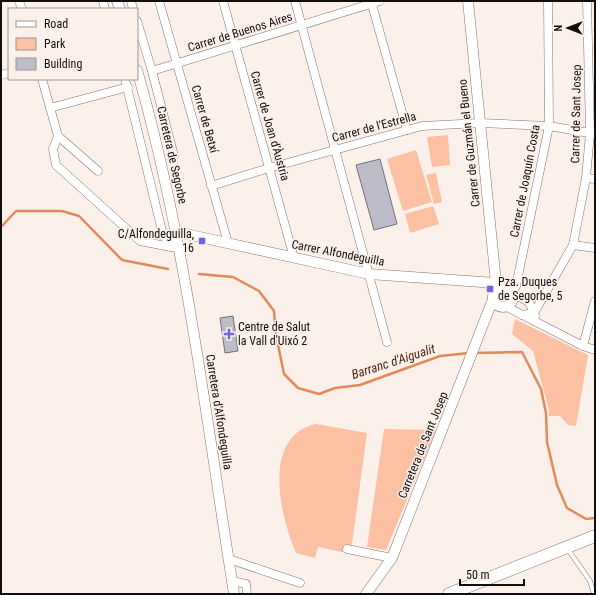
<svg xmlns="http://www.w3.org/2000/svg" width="596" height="595" font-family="'Roboto Condensed',sans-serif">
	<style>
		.green { fill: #fcc0a3 }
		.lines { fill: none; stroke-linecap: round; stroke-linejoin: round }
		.stream { stroke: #e3895c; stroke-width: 2.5 }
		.building { fill: #bcbdc8; stroke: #70717b }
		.service-casing { stroke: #817671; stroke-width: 5 }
		.minor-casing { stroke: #817671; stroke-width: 9 }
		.tertiary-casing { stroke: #817671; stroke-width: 11 }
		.secondary-casing { stroke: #817671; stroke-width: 13 }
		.service { stroke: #fff; stroke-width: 4 }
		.minor { stroke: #fff; stroke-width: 8 }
		.tertiary { stroke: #fff; stroke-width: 10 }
		.secondary { stroke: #fff; stroke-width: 12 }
		.poi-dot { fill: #6e67e1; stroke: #fcf0ea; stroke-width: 1.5 }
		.labels { text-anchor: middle; stroke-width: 3; stroke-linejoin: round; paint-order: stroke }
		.street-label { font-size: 12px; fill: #120e0c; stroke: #fcf0ea }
		.poi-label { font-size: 12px; fill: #120e0c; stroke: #fcf0ea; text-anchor: start }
		.water-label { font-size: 13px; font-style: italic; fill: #4b2714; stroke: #fcf0ea }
	</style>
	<rect width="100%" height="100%" fill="#fcf0ea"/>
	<!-- green -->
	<g class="green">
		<polygon points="448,135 450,165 432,167 427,137"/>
		<polygon points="416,150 432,202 403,211 387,159"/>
		<polygon points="436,173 442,202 434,204 426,175"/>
		<polygon points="433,206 439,224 410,233 405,214"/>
		<circle cx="503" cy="298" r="6"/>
		<polygon points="515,319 588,355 576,426 568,425 560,416 549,416 549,410 533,351 512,334"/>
		<path d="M316 424 367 433 352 544 346 553 318 547 315 558 296 553C280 516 261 436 316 424Z"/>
		<polygon points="384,429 436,430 386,550 367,547"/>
	</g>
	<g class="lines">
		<!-- stream -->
		<g class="stream">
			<polyline points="1,227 16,211 62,211 79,216 122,260 168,269"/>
			<polyline points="199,274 233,277 259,291 274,311 276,335 284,374 298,388 319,394 335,388 360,385 440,356 469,353"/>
			<polyline points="474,353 522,352 541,389 546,413 547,442 557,485 567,508 586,519 595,518"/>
		</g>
	</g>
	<!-- building -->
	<g class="building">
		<polygon points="380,159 397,224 374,230 356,165"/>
		<polygon points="233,316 238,351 225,353 220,318"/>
	</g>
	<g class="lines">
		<defs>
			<polyline id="service" points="567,548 590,581 594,594"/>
			<g id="minor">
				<polyline points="19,1 22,9"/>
				<polyline points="103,1 105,9"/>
				<polyline points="131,1 133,9"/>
				<polyline points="159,1 228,243"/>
				<polyline points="223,1 294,258"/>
				<polyline points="295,1 387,342"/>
				<polyline points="371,1 407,130"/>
				<polyline points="137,21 152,71 174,156"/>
				<polyline points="152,71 380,1"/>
				<polyline points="1,75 9,73"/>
				<polyline points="42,79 58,136 98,171"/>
				<polyline points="125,79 163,235 171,247"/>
				<polyline points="50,108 128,87"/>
				<polyline points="58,136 53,149 56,165 140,241 171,247 180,247"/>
				<polyline points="586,178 595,179"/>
				<polyline points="211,186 269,168 422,126 480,123 549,126 595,134"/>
				<polyline points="573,245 595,248"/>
				<polyline points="512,292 516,286 549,126 548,1"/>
				<polyline points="512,293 529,302 535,316"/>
				<polyline points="507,307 583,346 595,350"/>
				<polyline points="522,315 534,313 573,245 586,178 590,133 587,1"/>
				<polyline points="583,346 595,301"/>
				<polyline points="347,549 392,558"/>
				<polyline points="229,559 300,583"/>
				<polyline points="232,581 246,584 247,594"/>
			</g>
			<g id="tertiary">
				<polyline points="117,1 120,9"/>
				<polyline points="468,1 496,283 498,288"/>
				<path d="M137 70C186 241 206 419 234 594"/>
				<polyline points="177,232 369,274 496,283"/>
				<circle cx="503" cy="297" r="10"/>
				<polyline points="366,594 392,558 493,299"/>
			</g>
			<polyline id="secondary" points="449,594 595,536"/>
		</defs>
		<!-- service casing -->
		<use href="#service" class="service-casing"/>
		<!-- minor casing -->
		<use href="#minor" class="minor-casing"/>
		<!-- tertiary casing -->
		<use href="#tertiary" class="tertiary-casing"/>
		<!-- secondary casing -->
		<use href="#secondary" class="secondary-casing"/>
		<!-- service -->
		<use href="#service" class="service"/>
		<!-- minor -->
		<use href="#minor" class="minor"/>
		<!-- tertiary -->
		<use href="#tertiary" class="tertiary"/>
		<!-- secondary -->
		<use href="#secondary" class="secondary"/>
	</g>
	<!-- markers -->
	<g class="poi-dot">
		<rect x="198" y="237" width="8" height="8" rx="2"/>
		<rect x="486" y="285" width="8" height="8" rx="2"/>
		<path d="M227 328h4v4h4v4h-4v4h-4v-4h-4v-4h4z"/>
	</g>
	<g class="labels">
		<!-- street labels -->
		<g class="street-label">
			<text transform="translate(240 32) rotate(-17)" y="4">Carrer de Buenos Aires</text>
			<text transform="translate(576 114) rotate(-89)" y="4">Carrer de Sant Josep</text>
			<text transform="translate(205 119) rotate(74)" y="4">Carrer de Betxí</text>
			<text transform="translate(270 126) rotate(74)" y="4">Carrer de Joan d'Àustria</text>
			<text transform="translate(374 127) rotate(-15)" y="4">Carrer de l'Estrella</text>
			<text transform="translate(469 143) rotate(-96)" y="4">Carrer de Guzmán el Bueno</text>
			<text transform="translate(172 155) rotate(77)" y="4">Carretera de Segorbe</text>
			<text transform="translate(525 181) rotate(-79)" y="4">Carrer de Joaquín Costa</text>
			<text transform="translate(338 253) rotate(11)" y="4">Carrer Alfondeguilla</text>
			<text transform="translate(219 412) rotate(81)" y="4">Carretera d'Alfondeguilla</text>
			<text transform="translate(423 445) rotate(-68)" y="4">Carretera de Sant Josep</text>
		</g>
		<!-- poi labels -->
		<g class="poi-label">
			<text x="194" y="238" text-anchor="end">C/Alfondeguilla,<tspan x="194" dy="14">16</tspan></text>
			<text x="498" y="286">Pza. Duques<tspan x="498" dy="14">de Segorbe, 5</tspan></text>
			<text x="238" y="331">Centre de Salut<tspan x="238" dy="14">la Vall d'Uixó 2</tspan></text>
		</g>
		<!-- water labels -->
		<g class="water-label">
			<text transform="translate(393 361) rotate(-18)" y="5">Barranc d'Aigualit</text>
		</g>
	</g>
	<!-- border -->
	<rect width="596" height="595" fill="none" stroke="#120e0c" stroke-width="4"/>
	<!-- legend -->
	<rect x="8" y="8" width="130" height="72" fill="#fcf0ea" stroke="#9e9691"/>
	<rect x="16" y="21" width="20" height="6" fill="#ffffff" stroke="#9e9691"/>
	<text x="44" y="28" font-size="12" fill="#120e0c">Road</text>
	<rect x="16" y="38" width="20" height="12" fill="#fcc0a3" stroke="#9e9691"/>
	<text x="44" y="48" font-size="12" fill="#120e0c">Park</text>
	<rect x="16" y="58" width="20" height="12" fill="#bcbdc8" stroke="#9e9691"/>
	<text x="44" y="68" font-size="12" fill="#120e0c">Building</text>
	<!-- north arrow -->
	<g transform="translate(568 28) rotate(270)" stroke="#fcf0ea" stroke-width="3" paint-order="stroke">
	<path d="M0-3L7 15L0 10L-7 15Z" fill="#120e0c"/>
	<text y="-6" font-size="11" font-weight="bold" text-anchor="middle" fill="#120e0c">N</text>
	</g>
	<!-- scale -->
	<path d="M460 579v6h64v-6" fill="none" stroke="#120e0c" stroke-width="2"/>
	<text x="466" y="579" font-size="12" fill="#120e0c" stroke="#fcf0ea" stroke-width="3" paint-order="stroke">50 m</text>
</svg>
